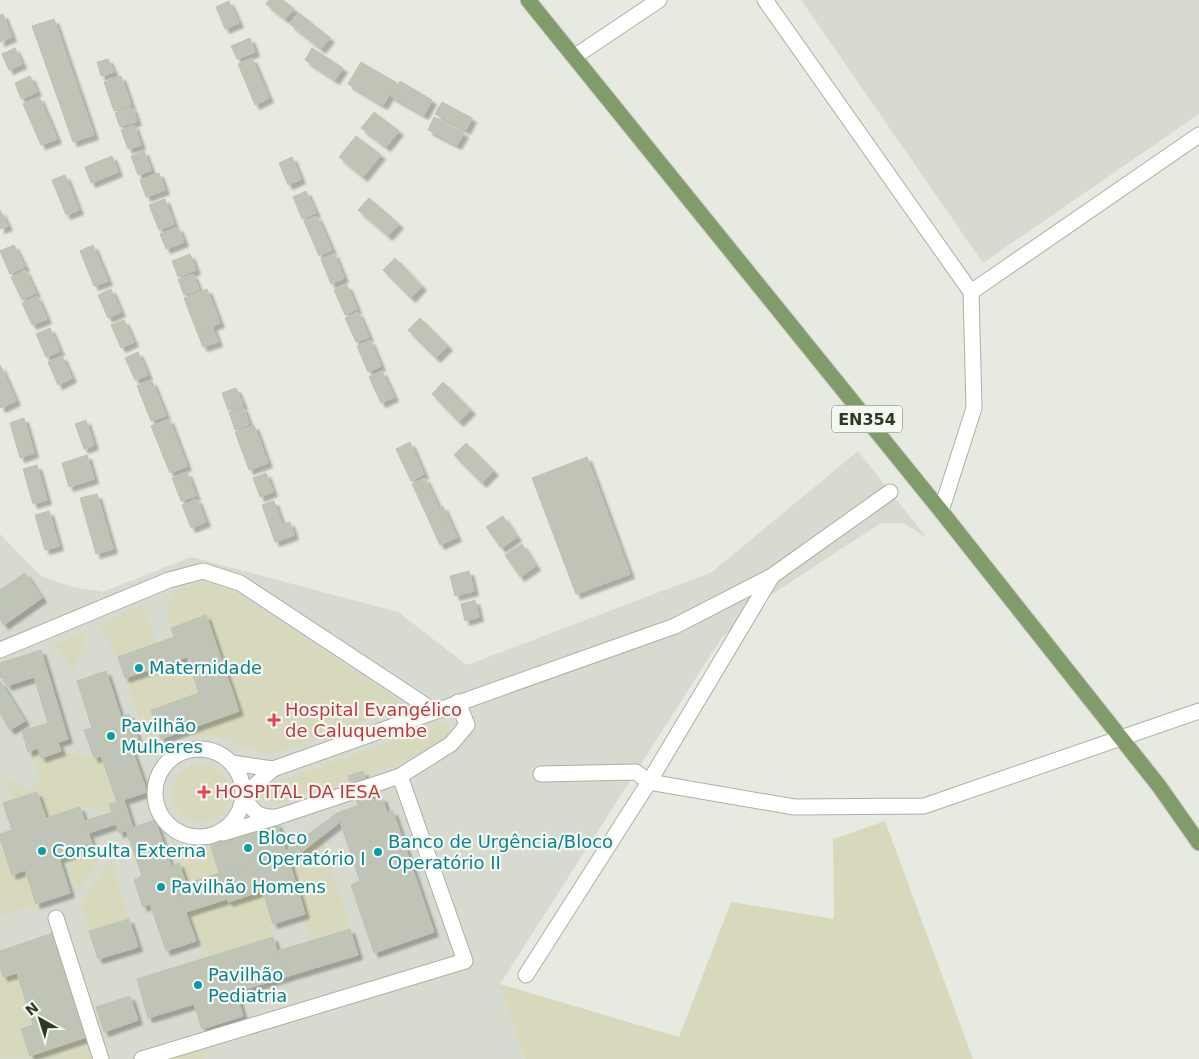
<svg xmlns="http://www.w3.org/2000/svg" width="1199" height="1059" font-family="'DejaVu Sans',sans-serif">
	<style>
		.built { fill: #d6dacf }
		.green { fill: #d8d9bc }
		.building { fill: #bfc4b7; stroke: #bec3b4; filter: url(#shadow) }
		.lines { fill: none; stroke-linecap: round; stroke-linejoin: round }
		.minor-casing { stroke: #acb1a4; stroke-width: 17 }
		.major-casing { stroke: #c4c8c1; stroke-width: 17 }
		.minor { stroke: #fff; stroke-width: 15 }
		.major { stroke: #829b6a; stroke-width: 15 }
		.culture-dot { fill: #0f9aa8; stroke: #f5f7f1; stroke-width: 2 }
		.health-dot { fill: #e0444e; stroke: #f5f7f1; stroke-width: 2 }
		.labels { text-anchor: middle; stroke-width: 4.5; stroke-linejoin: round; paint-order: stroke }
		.shield { fill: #f5f7f1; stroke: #6a7261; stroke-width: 1 }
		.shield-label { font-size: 16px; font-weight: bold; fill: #2e3923 }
		.culture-label { font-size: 18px; fill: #0d838f; stroke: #f5f7f1; text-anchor: start }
		.health-label { font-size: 18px; fill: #be3a42; stroke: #f5f7f1; text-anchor: start }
	</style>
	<defs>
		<filter id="shadow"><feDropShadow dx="4.5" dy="4.5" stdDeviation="1" flood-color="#0004"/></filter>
	</defs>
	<rect width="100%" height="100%" fill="#e7eae1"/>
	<!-- built -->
	<g class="built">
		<polygon points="801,0 1199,0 1199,114 983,263"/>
		<polygon points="858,451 927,538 903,523 881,523 754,606 721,639 500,984 525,1059 204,1059 199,1042 142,1059 0,1059 0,534 41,576 72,587 103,592 191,557 398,612 467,665 712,572"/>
	</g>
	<!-- green -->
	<g class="green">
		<path d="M200 582 234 591 407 706 273 753C249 753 232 736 210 736 205 736 199 738 194 739L190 728 238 711 205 615 171 628 167 610 174 592Z"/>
		<polygon points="142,605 157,643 118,657 99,625"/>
		<polygon points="87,630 75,671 54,645"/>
		<polygon points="187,657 199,693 161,739 148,743 125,678"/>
		<polygon points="443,723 448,726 449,732 443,739 407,761 376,773 308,793 277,804 270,801 267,795 268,788 277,782"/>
		<polygon points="38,748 41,758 61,751 94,758 101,756 117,802 112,812 80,807 46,818 37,792 12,800 6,783 9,779 26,790 40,781 31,750"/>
		<circle cx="201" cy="793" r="29"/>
		<polygon points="885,821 973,1059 525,1059 500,984 679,1037 731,902 834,919 833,839"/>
		<polygon points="322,837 350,929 312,941 289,862"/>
		<path d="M171 840C184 846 195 847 210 844L219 873 186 884Z"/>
		<polygon points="108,848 77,892 67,862"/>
		<polygon points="0,849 5,855 12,875 25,870 36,904 0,916"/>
		<polygon points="111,860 129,919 89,931 81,903"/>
		<polygon points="262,891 273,924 269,925 273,937 209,957 186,912 227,899 228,901"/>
		<polygon points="0,966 4,977 17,973 33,1025 21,1029 30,1056 87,1037 94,1059 0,1058"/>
		<polygon points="199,1042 204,1059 142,1059"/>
	</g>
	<!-- building -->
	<g class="building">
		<polygon points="269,0 283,0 294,9 285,19 266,4"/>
		<polygon points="229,1 239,23 225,29 216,7"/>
		<polygon points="299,13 330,38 321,49 290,24"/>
		<polygon points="3,14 12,37 0,42 0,15"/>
		<polygon points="54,19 94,135 73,142 32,26"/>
		<polygon points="250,38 255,52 237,59 231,46"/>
		<polygon points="15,48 22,64 9,70 2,54"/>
		<polygon points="312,48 343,68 335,80 305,60"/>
		<polygon points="252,58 269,98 255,105 238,64"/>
		<polygon points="108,59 114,72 101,76 97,62"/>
		<polygon points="361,62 397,83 383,105 348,84"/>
		<polygon points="30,76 37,92 21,99 15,83"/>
		<polygon points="121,76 131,105 114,111 104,82"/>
		<polygon points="400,81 432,100 424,115 391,96"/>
		<polygon points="39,97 57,139 41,145 23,104"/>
		<polygon points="442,102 472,118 466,130 435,114"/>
		<polygon points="132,107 137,121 120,127 115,113"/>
		<polygon points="374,112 399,131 386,147 361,128"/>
		<polygon points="434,117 464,133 457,145 428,130"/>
		<polygon points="134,125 141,145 128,149 121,130"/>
		<polygon points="356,136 381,155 363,177 339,157"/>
		<polygon points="144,151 151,170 138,175 131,156"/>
		<polygon points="112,156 118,172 91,183 85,167"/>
		<polygon points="292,157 301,179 288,185 279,163"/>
		<polygon points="159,173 165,190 146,197 140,180"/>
		<polygon points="65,175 79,210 66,215 52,180"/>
		<polygon points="306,191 316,213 302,219 293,197"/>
		<polygon points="369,198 399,224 388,236 358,210"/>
		<polygon points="165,199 174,224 159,230 149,205"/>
		<polygon points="0,210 8,226 0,229"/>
		<polygon points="317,216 332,250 319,256 304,221"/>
		<polygon points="178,227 184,242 166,249 160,234"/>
		<polygon points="14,245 25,267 10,274 0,251"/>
		<polygon points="93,245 108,281 94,286 80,251"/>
		<polygon points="334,253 344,278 331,284 321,259"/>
		<polygon points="190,254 196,270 178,277 172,261"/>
		<polygon points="395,258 422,286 411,298 383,270"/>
		<polygon points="25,270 36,293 22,300 11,277"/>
		<polygon points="193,274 199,290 184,295 178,279"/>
		<polygon points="347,285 357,309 345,315 334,290"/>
		<polygon points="111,289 121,312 108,318 98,295"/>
		<polygon points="207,289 220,323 197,332 184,298"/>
		<polygon points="37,296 47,319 32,325 22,303"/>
		<polygon points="358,312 369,337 356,342 345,318"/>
		<polygon points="420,318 448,346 436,358 408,330"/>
		<polygon points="124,320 134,342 121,348 111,325"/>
		<polygon points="212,326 218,342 203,347 197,332"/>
		<polygon points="50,328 60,351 46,357 36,334"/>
		<polygon points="370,340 381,366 368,372 357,346"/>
		<polygon points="138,352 148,375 135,380 125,358"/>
		<polygon points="62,356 72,378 58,385 48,362"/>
		<polygon points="0,365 16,401 1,408 0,407"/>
		<polygon points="382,371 394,397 381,403 369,377"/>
		<polygon points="152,381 166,416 151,421 137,386"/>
		<polygon points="443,382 471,410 459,422 432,394"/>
		<polygon points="236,388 243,405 228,410 222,393"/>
		<polygon points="243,407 249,424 235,430 229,412"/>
		<polygon points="24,418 34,453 20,458 10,423"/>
		<polygon points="169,419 187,466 170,473 151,426"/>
		<polygon points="86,420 94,445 84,449 75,424"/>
		<polygon points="254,425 268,463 249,470 235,432"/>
		<polygon points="410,442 424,474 411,481 396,449"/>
		<polygon points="466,443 494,471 482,483 454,455"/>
		<polygon points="87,455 94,479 69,487 62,463"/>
		<polygon points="587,457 630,574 576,594 532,478"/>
		<polygon points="37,465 47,500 33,504 23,469"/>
		<polygon points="187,472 196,496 181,501 172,478"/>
		<polygon points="266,473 273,492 260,497 253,478"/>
		<polygon points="425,478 432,493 419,499 412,484"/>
		<polygon points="432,493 439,508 426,514 419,499"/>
		<polygon points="97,494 113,549 96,554 80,498"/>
		<polygon points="197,499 206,522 191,528 182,505"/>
		<polygon points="274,501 282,524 290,522 294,535 275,542 262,505"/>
		<polygon points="443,506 450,522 433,530 426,514"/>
		<polygon points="49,511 59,546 45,550 35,515"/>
		<polygon points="503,516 517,537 501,548 486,527"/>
		<polygon points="450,522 457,537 440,545 433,530"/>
		<polygon points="522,544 536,566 520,577 505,555"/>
		<polygon points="469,571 474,591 455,596 450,576"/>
		<polygon points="25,573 42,598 4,625 0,619 0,590"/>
		<polygon points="475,600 479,617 465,621 461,604"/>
		<polygon points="206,615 239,711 161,739 151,710 199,693 187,657 125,678 118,657 174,637 171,628"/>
		<polygon points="41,650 68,739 58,742 61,751 41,758 38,748 28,752 22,731 48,723 34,677 7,686 4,677 0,678 0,663"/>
		<polygon points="106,671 121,717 129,714 139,741 130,744 147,792 117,802 101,756 94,758 84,730 92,728 77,681"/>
		<polygon points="0,681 25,721 10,730 0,713"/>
		<polygon points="363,771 373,800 358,805 348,776"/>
		<polygon points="37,792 46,818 80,807 93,847 59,858 70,893 36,904 25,870 12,875 0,839 0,834 12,830 3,803"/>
		<polygon points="382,797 387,812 393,811 434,932 374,953 351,885 360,881 337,813"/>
		<polygon points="124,800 133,828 119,833 109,804"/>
		<polygon points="112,812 116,824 89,833 85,821"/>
		<polygon points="337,813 340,822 289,862 286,851"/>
		<polygon points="155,820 171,866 179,863 188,890 179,893 196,941 166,951 150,904 143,907 134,880 142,876 126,830"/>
		<polygon points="277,823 286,851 219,873 210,844"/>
		<polygon points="286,851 305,914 273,924 253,862"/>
		<polygon points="253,862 262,891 228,902 219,873"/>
		<polygon points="219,873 227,899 186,912 179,893 188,890 186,884"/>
		<polygon points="129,919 138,947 98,959 89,931"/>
		<polygon points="350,929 358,955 285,977 277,951"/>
		<polygon points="53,933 87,1037 30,1056 21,1029 33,1025 17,973 3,977 0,966 0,951"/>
		<polygon points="273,937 285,977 236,992 243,1016 202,1029 194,1004 148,1018 137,979"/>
		<polygon points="130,996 138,1020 104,1032 96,1007"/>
	</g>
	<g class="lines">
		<defs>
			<g id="minor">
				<polyline points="765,0 971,292 974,408 941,511"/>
				<polyline points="574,57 659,0"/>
				<polyline points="971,292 1199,135"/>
				<polyline points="0,650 169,580 203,571 240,583 434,711"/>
				<circle cx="199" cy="793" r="44"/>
				<polyline points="273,769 675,626 772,576 890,492"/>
				<polyline points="541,774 636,772 649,782 772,576"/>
				<polyline points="277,817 400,776 451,744 467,725 458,702"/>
				<path d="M223 833 277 817C257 818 254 812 243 796L273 769 232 763"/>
				<polyline points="56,918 101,1059"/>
				<polyline points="526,975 649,782 794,807 924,806 1199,711"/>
				<polyline points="142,1059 465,961 400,776"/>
			</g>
			<polyline id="major" points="528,0 941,511 1159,786 1199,843"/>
		</defs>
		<!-- minor casing -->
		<use href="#minor" class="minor-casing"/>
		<!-- major casing -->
		<use href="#major" class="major-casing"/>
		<!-- minor -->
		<use href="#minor" class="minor"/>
		<!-- major -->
		<use href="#major" class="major"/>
	</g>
	<!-- markers -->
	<g class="culture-dot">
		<circle cx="139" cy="668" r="5"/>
		<circle cx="111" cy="736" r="5"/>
		<circle cx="248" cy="848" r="5"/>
		<circle cx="42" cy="851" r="5"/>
		<circle cx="378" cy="852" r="5"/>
		<circle cx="161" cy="887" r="5"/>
		<circle cx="198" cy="985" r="5"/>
	</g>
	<g class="health-dot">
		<path d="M271.5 712.5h5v5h5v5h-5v5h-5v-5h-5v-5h5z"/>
		<path d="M201.5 784.5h5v5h5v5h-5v5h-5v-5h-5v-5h5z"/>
	</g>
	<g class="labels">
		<!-- shield labels -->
		<rect class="shield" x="832" y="405.5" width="70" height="27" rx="4"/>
		<g class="shield-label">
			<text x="867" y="425">EN354</text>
		</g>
		<!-- culture labels -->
		<g class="culture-label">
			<text x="149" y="674">Maternidade</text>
			<text x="121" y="732">Pavilhão<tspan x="121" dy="21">Mulheres</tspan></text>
			<text x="258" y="844">Bloco<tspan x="258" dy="21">Operatório I</tspan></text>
			<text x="388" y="848">Banco de Urgência/Bloco<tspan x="388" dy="21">Operatório II</tspan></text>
			<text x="52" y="857">Consulta Externa</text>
			<text x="171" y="893">Pavilhão Homens</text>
			<text x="208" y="981">Pavilhão<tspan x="208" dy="21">Pediatria</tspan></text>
		</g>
		<!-- health labels -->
		<g class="health-label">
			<text x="285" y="716">Hospital Evangélico<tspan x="285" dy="21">de Caluquembe</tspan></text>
			<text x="215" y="798">HOSPITAL DA IESA</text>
		</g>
	</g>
	<!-- north arrow -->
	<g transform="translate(40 1019) rotate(321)" stroke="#f5f7f1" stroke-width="4" paint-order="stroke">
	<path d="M0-4L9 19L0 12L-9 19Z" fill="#2e3923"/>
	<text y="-8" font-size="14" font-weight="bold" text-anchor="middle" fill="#2e3923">N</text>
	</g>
</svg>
